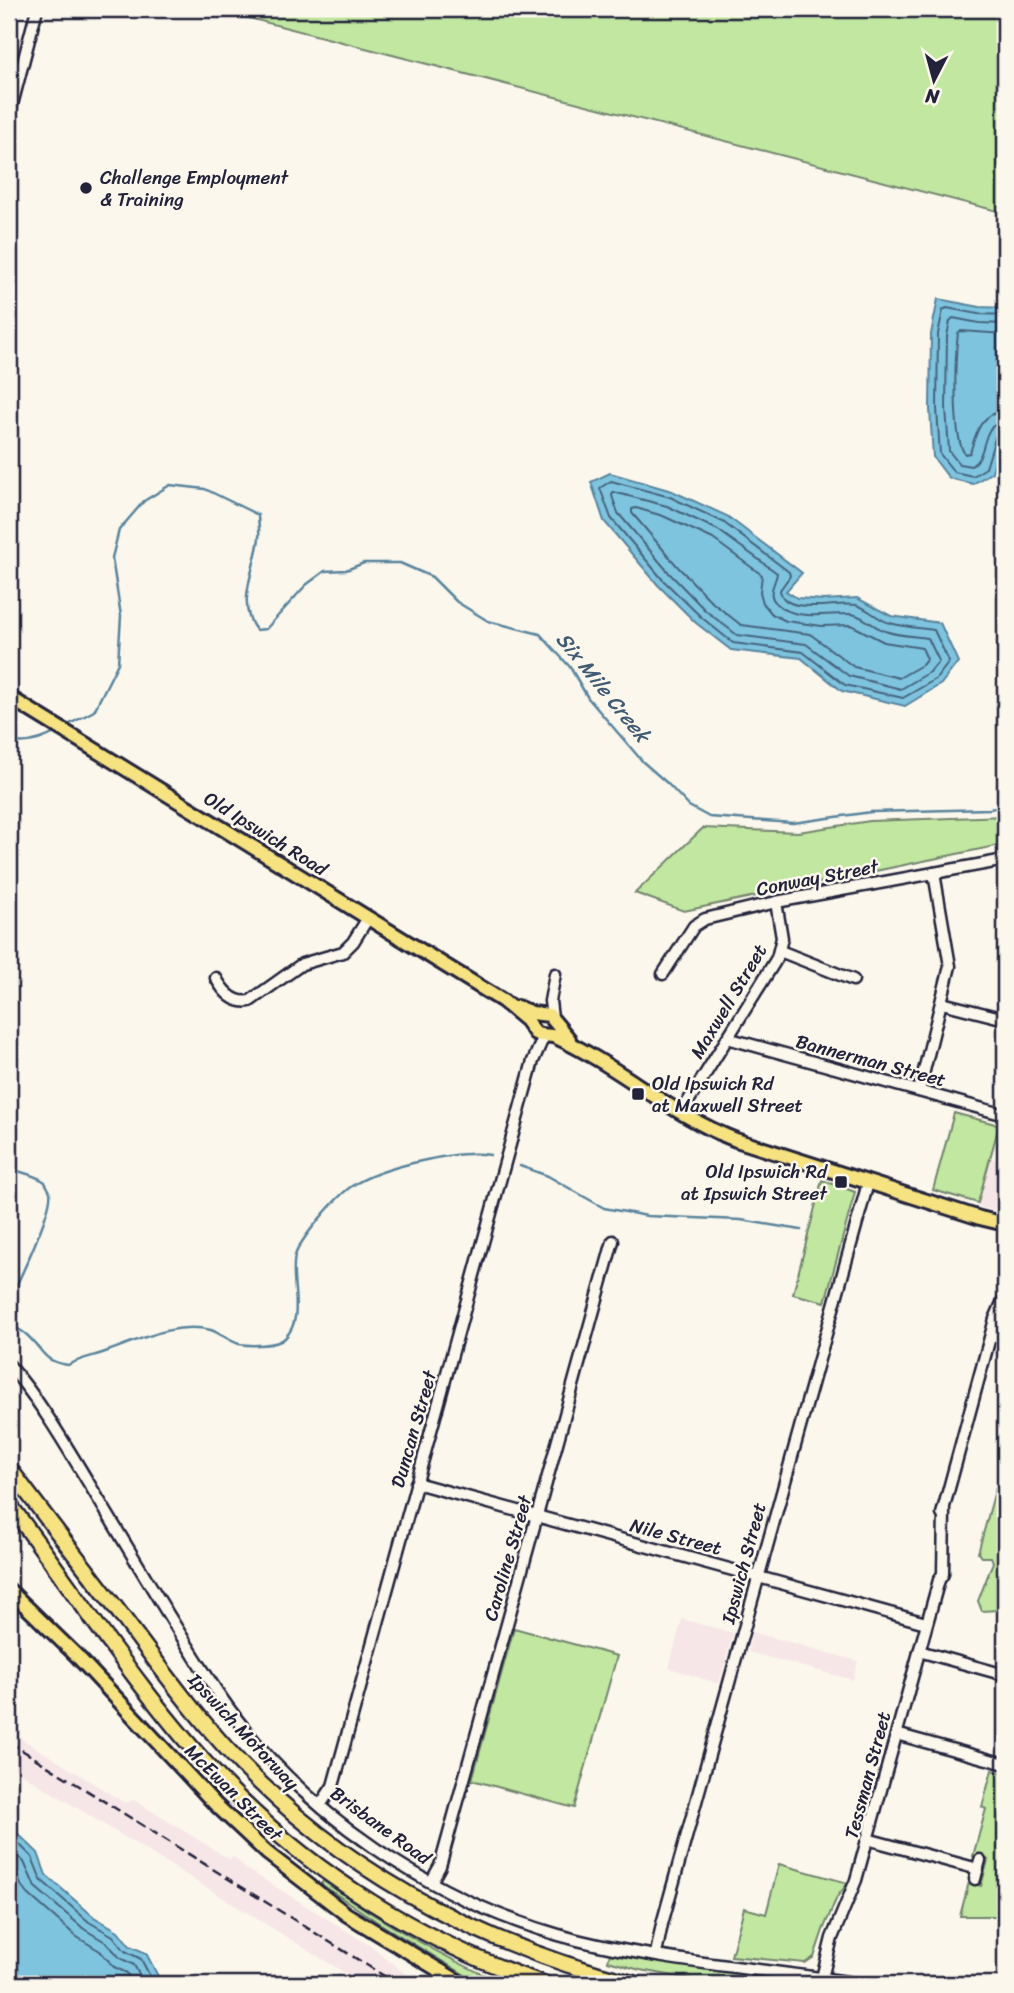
<svg xmlns="http://www.w3.org/2000/svg" width="1014" height="1993" font-family="Sriracha,sans-serif">
	<style>
		.built { fill: #f7e6e8 }
		.green { fill: #c1e7a1; stroke: #72846e; stroke-width: 2 }
		.water { fill: #7ec4df; stroke: #59839d; stroke-width: 2 }
		.lines { fill: none; stroke-linecap: round; stroke-linejoin: round }
		.shore { stroke: #47637d; stroke-width: 2 }
		.stream { stroke: #59839d; stroke-width: 2.5 }
		.minor-casing { stroke: #22223b; stroke-width: 15 }
		.major-casing { stroke: #22223b; stroke-width: 18 }
		.highway-casing { stroke: #22223b; stroke-width: 19 }
		.minor { stroke: #fbf7ec; stroke-width: 10 }
		.major { stroke: #f6e281; stroke-width: 12 }
		.highway { stroke: #f6e281; stroke-width: 14 }
		.rail { stroke: #22223b; stroke-width: 2.5; stroke-dasharray: 10 5; stroke-linecap: butt }
		.poi-dot { fill: #22223b; stroke: #fbf7ec; stroke-width: 2.5 }
		.labels { text-anchor: middle; stroke-width: 5; stroke-linejoin: round; paint-order: stroke }
		.poi-label { font-size: 19px; fill: #22223b; stroke: #fbf7ec; text-anchor: start }
		.street-label { font-size: 19px; fill: #22223b; stroke: #fbf7ec }
		.water-label { font-size: 21px; font-style: italic; fill: #425b74; stroke: #fbf7ec }
	</style>
	<rect width="100%" height="100%" fill="#fbf7ec"/>
	<filter id="ink" filterUnits="userSpaceOnUse"><feTurbulence type="fractalNoise" baseFrequency=".0143" numOctaves="2"/><feDisplacementMap in="SourceGraphic" scale="14" xChannelSelector="R" yChannelSelector="G"/><feConvolveMatrix kernelMatrix="1 2 1 2 8 2 1 2 1" color-interpolation-filters="sRGB"/></filter>
	<g filter="url(#ink)">
		<!-- built -->
		<g class="built">
			<polygon points="990,1158 1005,1162 1005,1214 977,1206"/>
			<polygon points="682,1619 733,1633 719,1684 669,1668"/>
			<polygon points="752,1632 858,1661 853,1680 748,1652"/>
			<polygon points="9,1731 125,1803 134,1800 229,1859 234,1857 245,1868 369,1945 418,1984 363,1984 9,1766"/>
		</g>
		<!-- green -->
		<g class="green">
			<polygon points="214,9 1005,9 1005,213"/>
			<polygon points="1005,816 1005,844 684,911 635,893 703,828 798,832 870,821"/>
			<polygon points="954,1113 999,1125 978,1203 933,1190"/>
			<polygon points="822,1180 855,1192 825,1302 793,1294"/>
			<polygon points="1005,1454 1005,1619 999,1616 998,1610 982,1611 978,1601 993,1562 991,1557 981,1557 978,1553"/>
			<polygon points="514,1628 617,1656 574,1808 472,1780"/>
			<polygon points="992,1770 1005,1774 1005,1916 960,1916 969,1882 981,1886 988,1860 973,1856 986,1809 982,1807"/>
			<polygon points="779,1864 848,1883 837,1897 823,1930 814,1957 805,1963 731,1956 744,1908 766,1914"/>
			<path d="M323 1881C380 1921 440 1956 504 1984H480L379 1923 321 1884Z"/>
			<polygon points="610,1954 797,1984 720,1984 640,1970 608,1961"/>
		</g>
		<!-- water -->
		<g class="water">
			<polygon points="938,299 980,307 1005,308 1005,427 992,472 973,484 949,478 933,457 930,409 931,334"/>
			<polygon points="610,473 672,491 727,516 802,573 786,591 797,598 824,600 857,598 891,616 940,623 958,662 941,684 905,706 842,691 801,658 731,650 696,623 658,585 604,521 591,482"/>
			<polygon points="9,1825 38,1853 46,1875 94,1917 118,1931 130,1946 146,1953 162,1984 9,1984"/>
		</g>
		<g class="lines">
			<!-- shore -->
			<g class="shore">
				<polyline points="1005,315 978,314 947,308 943,310 938,334 937,409 940,454 954,472 973,476 986,468 996,435 1005,431"/>
				<path d="M1005 324 979 323 953 318 950 321 947 336 946 408 949 451 959 464 971 466C990 455 978 424 1005 422"/>
				<path d="M1005 334 961 331 958 333C955 356 952 438 965 454L970 453C976 433 980 413 1005 411"/>
				<path d="M611 481 670 497 723 522 789 572 790 576 780 590C784 617 838 601 856 605 868 608 878 620 890 623 904 627 920 628 934 630L949 662 936 679 903 698 845 685 803 652 733 643 701 617 663 580 611 518 600 488Z"/>
				<path d="M613 492 667 506 718 530 777 573C776 583 766 593 776 603 795 622 827 613 851 614 863 615 873 627 885 631 898 636 915 636 928 638L939 661 930 672 901 689 849 676 806 644 737 635 706 611 670 574 618 513 612 496Z"/>
				<polygon points="636,508 663,516 713,539 762,575 760,592 763,603 772,614 786,621 822,626 851,625 884,642 922,648 927,659 922,665 899,678 854,667 810,634 741,625 713,603 678,567 632,513 632,509"/>
				<polyline points="9,1834 32,1857 41,1880 89,1922 113,1936 125,1951 141,1959 154,1984"/>
				<polyline points="9,1847 24,1862 35,1887 84,1929 107,1943 120,1958 134,1965 144,1984"/>
				<polyline points="9,1861 15,1868 21,1885 28,1894 77,1937 100,1951 114,1967 127,1973 132,1984"/>
			</g>
			<!-- stream -->
			<g class="stream">
				<path d="M66 726 94 711 118 663 121 616 112 558 119 530 144 501 170 485 205 489 258 515C258 522 260 530 259 538 256 567 235 603 256 630L266 629 306 585 325 571 346 570 364 563H400L432 577 457 602 488 621 540 634 570 667 588 698 643 762 667 783 689 806 709 817 793 823 871 812 990 809 1005 806"/>
				<path d="M9 741C26 745 43 740 58 731"/>
				<polyline points="520,1166 548,1176 604,1208 647,1216 741,1220 801,1230"/>
				<path d="M9 1168C19 1172 36 1175 45 1182 45 1183 50 1191 50 1192 54 1207 18 1283 9 1300"/>
				<path d="M9 1324C15 1327 23 1331 28 1336 45 1352 42 1361 68 1365 81 1358 95 1356 108 1351 140 1340 175 1321 211 1330 220 1333 229 1341 239 1344 251 1346 277 1346 285 1338 306 1317 289 1281 295 1256 299 1240 338 1195 352 1186 379 1168 458 1149 490 1155"/>
			</g>
			<defs>
				<g id="minor">
					<polyline points="9,116 37,9"/>
					<polyline points="780,951 853,980"/>
					<polyline points="663,974 694,926 705,919 776,902 1005,860"/>
					<path d="M216 978C223 991 234 1004 250 1001L302 964 343 952 353 942 368 918"/>
					<polyline points="942,1003 1005,1019"/>
					<polyline points="552,1018 550,1001 555,974"/>
					<polyline points="727,1038 1005,1115"/>
					<polyline points="919,1091 950,966 934,873"/>
					<polyline points="681,1113 777,958 782,938 776,902"/>
					<polyline points="992,1334 1005,1341"/>
					<path d="M9 1365C40 1401 64 1442 88 1482 131 1552 172 1624 218 1693 300 1814 436 1904 577 1940 670 1963 767 1969 861 1984"/>
					<polyline points="416,1483 926,1623"/>
					<polyline points="942,1514 995,1319 1005,1296"/>
					<polyline points="919,1651 1005,1675"/>
					<polyline points="896,1734 1005,1764"/>
					<polyline points="321,1804 333,1786 533,1061 544,1036"/>
					<polyline points="867,1839 978,1869"/>
					<polyline points="975,1879 980,1860"/>
					<polyline points="431,1882 440,1866 613,1241"/>
					<polyline points="656,1954 662,1924 868,1183"/>
					<polyline points="822,1978 832,1938 856,1880 939,1580 943,1574 944,1510"/>
				</g>
				<g id="major">
					<path d="M9 697 503 1001 526 1020 535 1033C543 1037 549 1034 556 1037 619 1066 671 1115 736 1140L980 1218 1005 1224"/>
					<polyline points="517,1007 532,1013 549,1015 569,1039"/>
					<polyline points="9,1590 77,1656 215,1804 267,1853 346,1914 462,1984"/>
				</g>
				<g id="highway">
					<path d="M9 1468C47 1519 86 1569 125 1620 166 1675 207 1732 257 1780 362 1882 493 1949 636 1984"/>
					<path d="M9 1504C79 1597 143 1698 223 1782 311 1874 425 1944 545 1984"/>
				</g>
			</defs>
			<!-- minor casing -->
			<use href="#minor" class="minor-casing"/>
			<!-- major casing -->
			<use href="#major" class="major-casing"/>
			<!-- highway casing -->
			<use href="#highway" class="highway-casing"/>
			<!-- minor -->
			<use href="#minor" class="minor"/>
			<!-- major -->
			<use href="#major" class="major"/>
			<!-- highway -->
			<use href="#highway" class="highway"/>
			<!-- rail -->
			<polyline class="rail" points="9,1742 397,1984"/>
		</g>
	</g>
	<!-- markers -->
	<g class="poi-dot">
		<circle cx="86" cy="188" r="7"/>
		<rect x="631" y="1087" width="14" height="14" rx="3.5"/>
		<rect x="834" y="1175" width="14" height="14" rx="3.5"/>
	</g>
	<g class="labels">
		<!-- poi labels -->
		<g class="poi-label">
			<text x="100" y="184">Challenge Employment<tspan x="100" dy="22">&amp; Training</tspan></text>
			<text x="652" y="1090">Old Ipswich Rd<tspan x="652" dy="22">at Maxwell Street</tspan></text>
			<text x="827" y="1178" text-anchor="end">Old Ipswich Rd<tspan x="827" dy="22">at Ipswich Street</tspan></text>
		</g>
		<!-- street labels -->
		<g class="street-label">
			<text transform="translate(266 833) rotate(32)" y="7">Old Ipswich Road</text>
			<text transform="translate(817 877) rotate(-11)" y="7">Conway Street</text>
			<text transform="translate(728 1001) rotate(-59)" y="7">Maxwell Street</text>
			<text transform="translate(871 1060) rotate(15)" y="7">Bannerman Street</text>
			<text transform="translate(413 1429) rotate(-74)" y="7">Duncan Street</text>
			<text transform="translate(676 1536) rotate(15)" y="7">Nile Street</text>
			<text transform="translate(507 1558) rotate(-74)" y="7">Caroline Street</text>
			<text transform="translate(743 1563) rotate(-75)" y="7">Ipswich Street</text>
			<text transform="translate(244 1731) rotate(47)" y="7">Ipswich Motorway</text>
			<text transform="translate(867 1775) rotate(-75)" y="7">Tessman Street</text>
			<text transform="translate(234 1792) rotate(45)" y="7">McEwan Street</text>
			<text transform="translate(381 1825) rotate(36)" y="7">Brisbane Road</text>
		</g>
		<!-- water labels -->
		<g class="water-label">
			<text transform="translate(603 687) rotate(51)" y="7">Six Mile Creek</text>
		</g>
	</g>
	<!-- margin -->
	<rect width="1014" height="1993" fill="none" stroke="#fbf7ec" stroke-width="35"/>
	<rect x="18" y="18" width="979" height="1958" fill="none" stroke="#22223b" stroke-width="2.5" filter="url(#ink)"/>
	<!-- north arrow -->
	<g transform="translate(934 80) rotate(186)" stroke="#fbf7ec" stroke-width="5" paint-order="stroke">
	<path d="M0-5L12 26L0 18L-12 26Z" fill="#22223b"/>
	<text y="-10" font-size="19" font-weight="bold" text-anchor="middle" fill="#22223b">N</text>
	</g>
</svg>
